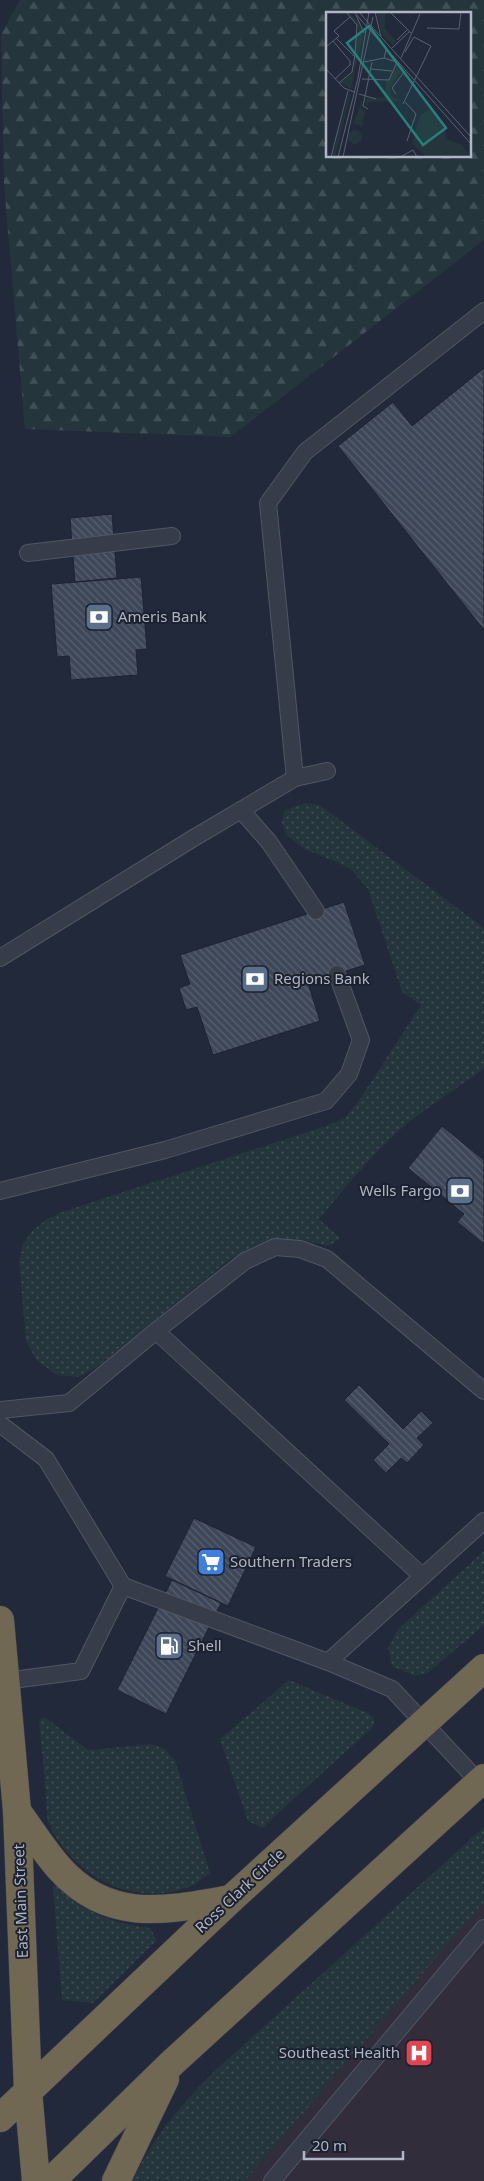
<svg xmlns="http://www.w3.org/2000/svg" width="484" height="2181" font-family="'Noto Sans',sans-serif">
	<style>
		.medical { fill: #312d3b }
		.grass { fill: url(#grass-dots) }
		.forest { fill: url(#forest-firs); fill-rule: evenodd }
		.building { fill: url(#building-back-hatch); stroke: #1d2331 }
		.lines { fill: none; stroke-linecap: round; stroke-linejoin: round }
		.lane-casing { stroke: #515665; stroke-width: 18 }
		.highway-casing { stroke: #3e4352; stroke-width: 29 }
		.lane { stroke: #363c4a; stroke-width: 16 }
		.highway { stroke: #706853; stroke-width: 28 }
		.labels { text-anchor: middle; stroke-width: 4; stroke-linejoin: round; paint-order: stroke }
		.poi-label { font-size: 15px; fill: #b1b6c6; stroke: #1b212f; text-anchor: start }
		.street-label { font-size: 15px; fill: #b1b6c6; stroke: #1b212f }
		.inset-road { fill: none; stroke: #5b6172; stroke-width: 1 }
		.view { fill: #27807b; fill-opacity: 0.15; stroke: #27807b; stroke-width: 2.5 }
		.inset-edge { fill: none; stroke: #b1b6c6; stroke-width: 2.5 }
	</style>
	<defs>
		<pattern id="grass-dots" width="8" height="8" patternUnits="userSpaceOnUse" patternTransform="scale(1.25)"><rect width="8" height="8" fill="#24353b"/><path d="M2 2h.1M6 6h.1" fill="none" stroke="#415056" stroke-width="1.8" stroke-linecap="round"/></pattern>
		<pattern id="forest-firs" width="22" height="20" patternUnits="userSpaceOnUse" patternTransform="scale(1.25)"><rect width="22" height="20" fill="#24353b"/><path d="M5 1l3.5 6h-7zM16 11l3.5 6h-7z" fill="#415056"/></pattern>
		<pattern id="building-back-hatch" width="6" height="6" patternUnits="userSpaceOnUse" patternTransform="scale(1.25)"><rect width="6" height="6" fill="#3e4759"/><path d="M-1 5l2 2M0 0l6 6M5-1l2 2" fill="none" stroke="#585f6f"/></pattern>
	</defs>
	<rect width="100%" height="100%" fill="#22293a"/>
	<!-- medical -->
	<polygon class="medical" points="484,1902 484,2181 245,2181 463,1925"/>
	<!-- grass -->
	<g class="grass">
		<path d="M305 803 319 805 332 814 484 928V1069C452 1092 416 1113 388 1141 363 1165 341 1193 319 1219L340 1238 329 1246 302 1240 264 1241 229 1260 97 1367 78 1377 57 1375 37 1361 26 1341 19 1261 23 1244 33 1230 47 1219 62 1212 326 1126 345 1118 358 1102 421 1005 402 992 368 889 350 868 305 849 286 835 282 823 284 811Z"/>
		<polygon points="484,1551 484,1625 428,1673 414,1676 392,1666 388,1648 398,1629"/>
		<polygon points="289,1680 368,1713 374,1718 374,1726 262,1828 248,1821 220,1739"/>
		<path d="M41 1718H46L88 1750 152 1744 164 1749 175 1760 210 1873C204 1877 198 1883 191 1886 135 1909 73 1877 49 1824 46 1817 47 1806 46 1798 44 1772 42 1747 39 1722Z"/>
		<path d="M484 1827V1902L245 2181H132C154 2136 182 2103 217 2069Z"/>
		<path d="M55 1885C85 1912 110 1923 150 1928L157 1940 93 2003 62 2000 53 1887Z"/>
	</g>
	<!-- forest -->
	<path class="forest" d="M20 0H484V240L231 437 25 429 4 185 1 34ZM328 14H470V156H328Z"/>
	<!-- building -->
	<g class="building">
		<polygon points="484,368 484,630 338,446 393,402 412,426"/>
		<polygon points="112,514 117,578 75,582 70,518"/>
		<polygon points="141,577 147,649 136,650 138,675 71,680 69,656 57,657 51,584"/>
		<polygon points="344,902 365,965 308,983 320,1021 213,1055 197,1007 186,1010 179,988 190,984 180,955"/>
		<polygon points="442,1126 484,1160 484,1244 457,1222 464,1214 408,1168"/>
		<polygon points="359,1385 403,1429 421,1411 433,1423 417,1438 424,1445 407,1463 401,1458 386,1473 373,1460 389,1444 344,1400"/>
		<polygon points="194,1518 256,1547 228,1606 165,1576"/>
		<polygon points="172,1580 221,1603 166,1714 117,1690"/>
	</g>
	<g class="lines">
		<defs>
			<g id="lane">
				<polyline points="28,553 172,536"/>
				<polyline points="295,778 268,503 305,452 484,311"/>
				<polyline points="241,810 269,842 316,911"/>
				<polyline points="0,958 192,839 295,778 327,771"/>
				<polyline points="0,1191 165,1150 326,1101 349,1074 361,1040 337,974"/>
				<polyline points="156,1331 422,1576"/>
				<polyline points="0,1410 69,1403 156,1331 245,1261 275,1247 300,1249 327,1259 484,1391"/>
				<polyline points="0,1424 46,1459 123,1586"/>
				<polyline points="328,1662 484,1521"/>
				<polyline points="5,1681 81,1671 123,1586 328,1662 392,1689 479,1782"/>
				<polyline points="272,2181 484,1928"/>
			</g>
			<g id="highway">
				<polyline points="0,1620 17,1811 28,2091 36,2181"/>
				<path d="M17 1811C31 1830 44 1851 60 1869 110 1924 167 1910 231 1899"/>
				<polyline points="0,2118 231,1899 484,1668"/>
				<polyline points="51,2181 172,2063 484,1778"/>
				<polyline points="116,2181 165,2079"/>
			</g>
		</defs>
		<!-- lane casing -->
		<use href="#lane" class="lane-casing"/>
		<!-- highway casing -->
		<use href="#highway" class="highway-casing"/>
		<!-- lane -->
		<use href="#lane" class="lane"/>
		<!-- highway -->
		<use href="#highway" class="highway"/>
	</g>
	<!-- icons -->
	<defs>
		<symbol id="bank-square" viewBox="-11 -11 22 22"><rect x="-9" y="-9" width="18" height="18" rx="4" fill="#5c6f8a" stroke="#1b212f"/><path d="M-6-4H6V4H-6ZM0-2.3a2.3 2.3 0 1 0 0 4.6a2.3 2.3 0 1 0 0-4.6Z" fill="#fff"/></symbol>
		<symbol id="supermarket-square" viewBox="-11 -11 22 22"><rect x="-9" y="-9" width="18" height="18" rx="4" fill="#3f7fe0" stroke="#1b212f"/><path d="M-6-5.5h2.5l.6 2H6L4.5 2H-2.5L-4.4-4H-6ZM-1.5 3.2a1.3 1.3 0 1 0 .1 0ZM3 3.2a1.3 1.3 0 1 0 .1 0Z" fill="#fff"/></symbol>
		<symbol id="fuel-square" viewBox="-11 -11 22 22"><rect x="-9" y="-9" width="18" height="18" rx="4" fill="#5c6f8a" stroke="#1b212f"/><path d="M-5.5-6h7V0h2V4h1.3V-2.5L3-4.5l.8-.8L6-3V5H2.5V1h-1V6h-7ZM-4.2-4.7v3.2H.2V-4.7Z" fill="#fff"/></symbol>
		<symbol id="hospital-square" viewBox="-11 -11 22 22"><rect x="-9" y="-9" width="18" height="18" rx="4" fill="#e0444e" stroke="#1b212f"/><path d="M-5-5h3v3.5h4V-5h3V5h-3V1.5h-4V5h-3Z" fill="#fff"/></symbol>
	</defs>
	<g fill-rule="evenodd">
		<use href="#bank-square" x="83" y="601" width="32" height="32"/>
		<use href="#bank-square" x="239" y="963" width="32" height="32"/>
		<use href="#bank-square" x="444" y="1175" width="32" height="32"/>
		<use href="#supermarket-square" x="195" y="1546" width="32" height="32"/>
		<use href="#fuel-square" x="153" y="1630" width="32" height="32"/>
		<use href="#hospital-square" x="403" y="2037" width="32" height="32"/>
	</g>
	<g class="labels">
		<!-- poi labels -->
		<g class="poi-label">
			<text x="118" y="622">Ameris Bank</text>
			<text x="274" y="984">Regions Bank</text>
			<text x="441" y="1196" text-anchor="end">Wells Fargo</text>
			<text x="230" y="1567">Southern Traders</text>
			<text x="188" y="1651">Shell</text>
			<text x="400" y="2058" text-anchor="end">Southeast Health</text>
		</g>
		<!-- street labels -->
		<g class="street-label">
			<text transform="translate(240 1891) rotate(-43)" y="5">Ross Clark Circle</text>
			<text transform="translate(21 1901) rotate(-92)" y="5">East Main Street</text>
		</g>
	</g>
	<!-- overview -->
	<g transform="translate(326 12)">
		<rect width="145" height="145" fill="#22293a"/>
		<path d="M21 0 33 9 37 24 25 77 15 71 28 58 32 15ZM51 0H59V17L70 29 67 33 56 23ZM70 54 75 60 64 76 65 84 77 89 42 90 40 95V86L59 85 60 70ZM25 81 9 145H6L23 82ZM36 87 35 97 39 98 36 115 28 111ZM22 125a7 7 0 1 1 14 0a7 7 0 1 1-14 0Z" fill="#24353b"/>
		<path d="M104 97 119 115 120 127 136 133 145 145 99 144 86 131 94 104Z" fill="#24353b"/>
		<path class="inset-road" d="M28 0 41 15M33 0 54 24M49 0 55 25 145 125M64 0 86 22M30 3 38 21M41 15 145 132M101 16 133 17 135 0M10 26 29 45M71 28 82 17M7 29 24 49V53M0 35 13 24 8 19 24 5M66 36 83 20M75 46 94 2M38 50 58 46 60 38M0 57 18 76 28 80M45 57 66 59M9 67 25 52M36 67 63 68 71 50 58 46M13 71 26 60 29 43 31 13 20 0M33 82 50 87M70 82 66 76 79 59M79 90 90 102 81 129M77 92 105 34 88 25 79 40M42 97 37 94 46 50M5 145 22 79M12 145 32 66 43 0M17 145 47 5M74 145 87 138 91 145"/>
		<path class="view" d="M43 14 120 116 97 133 21 31Z"/>
		<rect width="145" height="145" class="inset-edge"/>
	</g>
	<!-- scale -->
	<path d="M304 2151v8h99v-8" fill="none" stroke="#b1b6c6" stroke-width="2.5"/>
	<text x="312" y="2151" font-size="15" fill="#b1b6c6" stroke="#1b212f" stroke-width="4" paint-order="stroke">20 m</text>
</svg>
